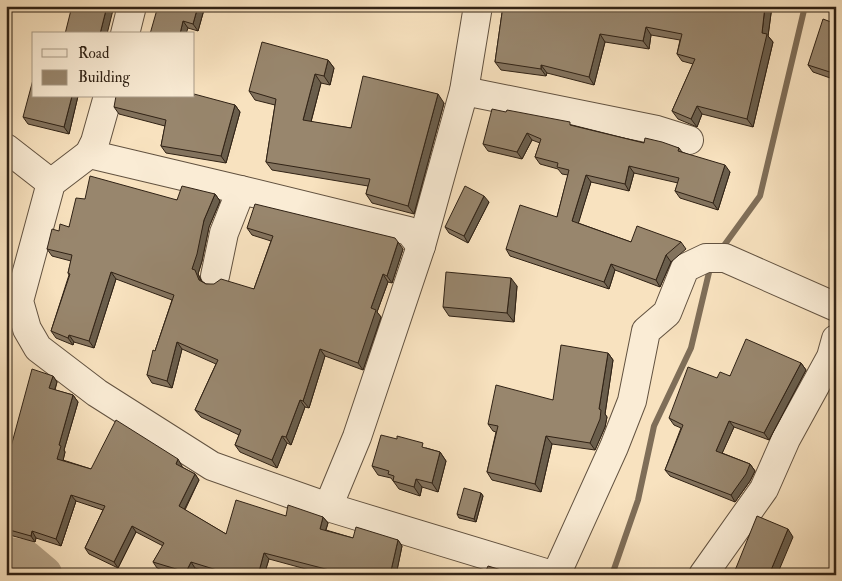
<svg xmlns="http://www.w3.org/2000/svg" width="842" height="581" font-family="'IM FELL Double Pica',serif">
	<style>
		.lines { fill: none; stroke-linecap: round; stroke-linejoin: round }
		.stream { stroke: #7f6e58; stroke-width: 6 }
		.river { stroke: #b4a185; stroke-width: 39 }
		.minor-casing { stroke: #625240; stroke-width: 30 }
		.minor { stroke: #faecd5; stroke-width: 28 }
		.wall { fill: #83735e; stroke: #302215 }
		.shaded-wall { fill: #6a5e4c; stroke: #302215 }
		.building { fill: #98866d; stroke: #302215 }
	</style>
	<rect width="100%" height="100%" fill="#f8e2bf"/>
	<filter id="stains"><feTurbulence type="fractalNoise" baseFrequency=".004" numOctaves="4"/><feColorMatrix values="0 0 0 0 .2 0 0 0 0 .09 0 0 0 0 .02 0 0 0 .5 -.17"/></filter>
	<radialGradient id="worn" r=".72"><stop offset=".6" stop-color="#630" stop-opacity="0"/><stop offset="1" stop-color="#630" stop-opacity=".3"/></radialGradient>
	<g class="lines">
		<!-- stream -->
		<g class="stream">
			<polyline points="720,251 760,196 805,6"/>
			<polyline points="612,575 638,500 654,426 691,348 711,264"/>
		</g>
		<!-- river -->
		<polyline class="river" points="6,556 24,559 43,575"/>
		<defs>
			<g id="minor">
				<polyline points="125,34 132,6"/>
				<polyline points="464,91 657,130 689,140"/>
				<polyline points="108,96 95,142 89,154 51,183 19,301 27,329 38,348 97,393 212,466 328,507 552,575"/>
				<polyline points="6,148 51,183"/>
				<polyline points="89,154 241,190"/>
				<polyline points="215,276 224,233 241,190 409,231 421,246"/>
				<polyline points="328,507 357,437 421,246 464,91 478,6"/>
				<polyline points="556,575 614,447 632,401 646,331 667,313 685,268 706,258 725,258 836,307"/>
				<polyline points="703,575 764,489 786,439 831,357 836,339"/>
			</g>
		</defs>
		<!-- minor casing -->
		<use href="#minor" class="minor-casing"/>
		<!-- minor -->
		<use href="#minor" class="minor"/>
	</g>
	<!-- wall -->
	<g class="wall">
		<polygon points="158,6 205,6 198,31 188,28"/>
		<polygon points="503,6 772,6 768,36 773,42 753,127 702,114 697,127 678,119 672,111 693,64 682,61 677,54 680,40 651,35 649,49 605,42 594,85 547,73 546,76 501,70 495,62"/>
		<polygon points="836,6 836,80 813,72 808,65 831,22"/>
		<polygon points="328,60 334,68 330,85 321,83 311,122 351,128 444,103 414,214 372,203 366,194 368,186 272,170 266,162 275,105 255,100 249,91"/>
		<polygon points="78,96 69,134 28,124 23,117"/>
		<polygon points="235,105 240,112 226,163 166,153 161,146 165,126 119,114 114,107"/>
		<polygon points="506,112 572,125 644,143 679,148 682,152 730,172 718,210 680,198 675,191 678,183 634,173 629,191 591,182 578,223 631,242 681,242 686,249 671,262 660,287 615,270 609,289 510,256 506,249 557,217 568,175 562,174 558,169 540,164 535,157 540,143 532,140 522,159 488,151 483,144"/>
		<polygon points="215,194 220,201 209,227 202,261 198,274 202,281 206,284 254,289 271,241 252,235 247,228 403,249 392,283 388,282 377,312 381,317 363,370 325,356 309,408 305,407 291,445 287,443 277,468 240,452 235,445 239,435 201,417 195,410 216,364 182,349 172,388 152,383 147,375 172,300 116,279 94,348 74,342 73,345 56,338 51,331 69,275 68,273 71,261 52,256 47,249 59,231 69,227 85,199 177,200"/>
		<polygon points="489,202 468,243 449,233 445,227"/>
		<polygon points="517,286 514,322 449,316 443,307"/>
		<polygon points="608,353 613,360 605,414 607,417 605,427 595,450 552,444 541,492 492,480 487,472 496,432 493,431 488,424 553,400"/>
		<polygon points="801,363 806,370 769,440 734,427 722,453 750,464 755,471 750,481 735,502 670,476 665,470 681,428 674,425 669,418 717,378"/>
		<polygon points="53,376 57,382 55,390 73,395 78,402 64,450 65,452 63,460 91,469 182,466 182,467 195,474 199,480 185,510 226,534 286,516 323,517 328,523 326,530 353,538 398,540 402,546 396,575 328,575 269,559 264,575 217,575 195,568 192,575 179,575 157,568 153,562 163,546 136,532 118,568 89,554 85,548 103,510 76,501 61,546 36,538 35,542 6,534 6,465"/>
		<polygon points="426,448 440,452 446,461 438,492 422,487 420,496 399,489 391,478 378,475 372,466"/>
		<polygon points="481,493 483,496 476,522 459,518 457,514"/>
	</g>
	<!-- shaded-wall -->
	<g class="shaded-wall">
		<polygon points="107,6 114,6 107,34 100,34"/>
		<polygon points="198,6 205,6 198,31 193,24"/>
		<polygon points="765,6 772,6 768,36 773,42 753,127 747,119 762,33"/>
		<polygon points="183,21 188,28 186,34 180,34"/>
		<polygon points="646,27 651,35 649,49 643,41"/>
		<polygon points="600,34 605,42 594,85 589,77"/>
		<polygon points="328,60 334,68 330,85 324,76"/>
		<polygon points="541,65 547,73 546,76 541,69"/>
		<polygon points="315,74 321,83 309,129 303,120"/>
		<polygon points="438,94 444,103 414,214 408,206"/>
		<polygon points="72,96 78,96 69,134 64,127"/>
		<polygon points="235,105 240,112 226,163 221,156"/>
		<polygon points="697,106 702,114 697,127 691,119"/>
		<polygon points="527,133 532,140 522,159 517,152"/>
		<polygon points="725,165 730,172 718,210 713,203"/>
		<polygon points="629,166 634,173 629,191 625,184"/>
		<polygon points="586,175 591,182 577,228 572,221"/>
		<polygon points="215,194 220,201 209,227 202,261 198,274 204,287 192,269 204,220"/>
		<polygon points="484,196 489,202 468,243 464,236"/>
		<polygon points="398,242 403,249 392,283 387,276"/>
		<polygon points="666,255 671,262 660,287 656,280"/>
		<polygon points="611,264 615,270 609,289 604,282"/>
		<polygon points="111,272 116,279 94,348 89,341"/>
		<polygon points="383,274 388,282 377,312 381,317 363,370 358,363 371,308"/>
		<polygon points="511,278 517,286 514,322 507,313"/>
		<polygon points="69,335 74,342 73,345 68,338"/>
		<polygon points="177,342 182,349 172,388 167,381"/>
		<polygon points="320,349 325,356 309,408 303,401"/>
		<polygon points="608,353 613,360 605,414 607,417 605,427 595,450 590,443 599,409"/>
		<polygon points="801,363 806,370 769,440 764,433"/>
		<polygon points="53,376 57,382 53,395 49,388"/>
		<polygon points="73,395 78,402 64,450 65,452 62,465 57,459 59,445"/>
		<polygon points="300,400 305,407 291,445 286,437"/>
		<polygon points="729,421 734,427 720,458 716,451"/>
		<polygon points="282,436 287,443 277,468 272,460"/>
		<polygon points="546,436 552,444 541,492 535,484"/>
		<polygon points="440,452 446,461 438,492 432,483"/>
		<polygon points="178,459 182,466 180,470 176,464"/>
		<polygon points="750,464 755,471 750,481 735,502 731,495"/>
		<polygon points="195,474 199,480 183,512 179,506"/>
		<polygon points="416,479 422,487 420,496 414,487"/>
		<polygon points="481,493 483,496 476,522 474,519"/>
		<polygon points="71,495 76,501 61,546 56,539"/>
		<polygon points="323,517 328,523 324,535 320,529"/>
		<polygon points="132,526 136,532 118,568 114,562"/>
		<polygon points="788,529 793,537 777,575 769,575"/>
		<polygon points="32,531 36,538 35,542 31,536"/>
		<polygon points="398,540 402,546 396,575 390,575"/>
		<polygon points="264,553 269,559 264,575 258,575"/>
		<polygon points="191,562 195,568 192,575 188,575 186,572"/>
	</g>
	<!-- building -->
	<g class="building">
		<polygon points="72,6 107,6 100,34 65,34"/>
		<polygon points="158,6 198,6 193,24 183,21 180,34 150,34"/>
		<polygon points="503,6 765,6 762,33 767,34 747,119 697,106 691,119 672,111 695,59 677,54 682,34 646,27 643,41 600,34 589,77 541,65 541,69 495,62"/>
		<polygon points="834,6 836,6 836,74 808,65 823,19 831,22"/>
		<polygon points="262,42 328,60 324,76 315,74 303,120 351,128 363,76 438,94 408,206 366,194 370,179 266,162 276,99 249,91"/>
		<polygon points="34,76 34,96 72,96 64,127 23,117"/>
		<polygon points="194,94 235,105 221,156 161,146 166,120 114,107 116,96 194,96"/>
		<polygon points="492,109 506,112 507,110 570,122 570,125 644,143 645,138 662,142 679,148 678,151 725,165 713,203 675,191 679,178 629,166 625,184 586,175 572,221 631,242 637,226 681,242 666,255 656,280 611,264 604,282 506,249 520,205 557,217 569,170 557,167 558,163 535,157 541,139 527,133 517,152 483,144"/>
		<polygon points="90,176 177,200 182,186 215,194 204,220 197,254 192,269 195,270 199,280 206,284 214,284 221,279 254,289 273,236 247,228 255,204 395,238 398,242 387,276 383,274 371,308 376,310 358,363 320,349 303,401 300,400 286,437 282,436 272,460 235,445 241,430 195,410 218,360 177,342 167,381 147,375 153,350 155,351 174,295 111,272 89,341 69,335 68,338 51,331 70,274 68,273 72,255 47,249 52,229 59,231 60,224 69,227 76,198 85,199"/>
		<polygon points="465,186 484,196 464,236 445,227"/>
		<polygon points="446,272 511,278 507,313 443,307"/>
		<polygon points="746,339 801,363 764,433 729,421 716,451 750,464 746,474 731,495 665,470 683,425 669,418 688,367 717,378 720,372 730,376"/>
		<polygon points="561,345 608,353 599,409 601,410 600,419 590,443 546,436 535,484 487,472 498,426 488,424 496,385 553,400"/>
		<polygon points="32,369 53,376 49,388 73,395 59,445 61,446 57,459 91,469 116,420 178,459 176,464 195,474 179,506 226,534 236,500 286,516 288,505 323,517 320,529 353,538 356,527 398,540 390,575 341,575 341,573 264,553 258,575 233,575 191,562 186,572 153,562 164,543 132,526 114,562 85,548 105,506 71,495 56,539 32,531 31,536 6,529 6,465"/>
		<polygon points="381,435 397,439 397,436 423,443 422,447 440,452 432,483 416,479 414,487 393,481 394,476 388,474 389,471 372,466"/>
		<polygon points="464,488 481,493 474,519 457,514"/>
		<polygon points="757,516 788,529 769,575 731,575 736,568"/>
		<polygon points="488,566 518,575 484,575"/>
	</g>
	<!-- margin -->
	<rect width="842" height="581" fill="none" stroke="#f8e2bf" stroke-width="25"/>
	<rect x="8" y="8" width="827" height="566" fill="none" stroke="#302215" stroke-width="2.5"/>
	<rect x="12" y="12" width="817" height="556" fill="none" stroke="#302215"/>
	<!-- legend -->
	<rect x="32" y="32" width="162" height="65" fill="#faecd5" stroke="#a99b88"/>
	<rect x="42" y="49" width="25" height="8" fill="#faecd5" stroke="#a99b88"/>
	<text x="78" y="58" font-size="15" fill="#302215">Road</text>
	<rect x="42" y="70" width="25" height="15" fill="#98866d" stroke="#a99b88"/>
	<text x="78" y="82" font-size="15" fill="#302215">Building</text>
	<rect width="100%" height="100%" filter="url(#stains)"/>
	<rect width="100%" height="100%" fill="url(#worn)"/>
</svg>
